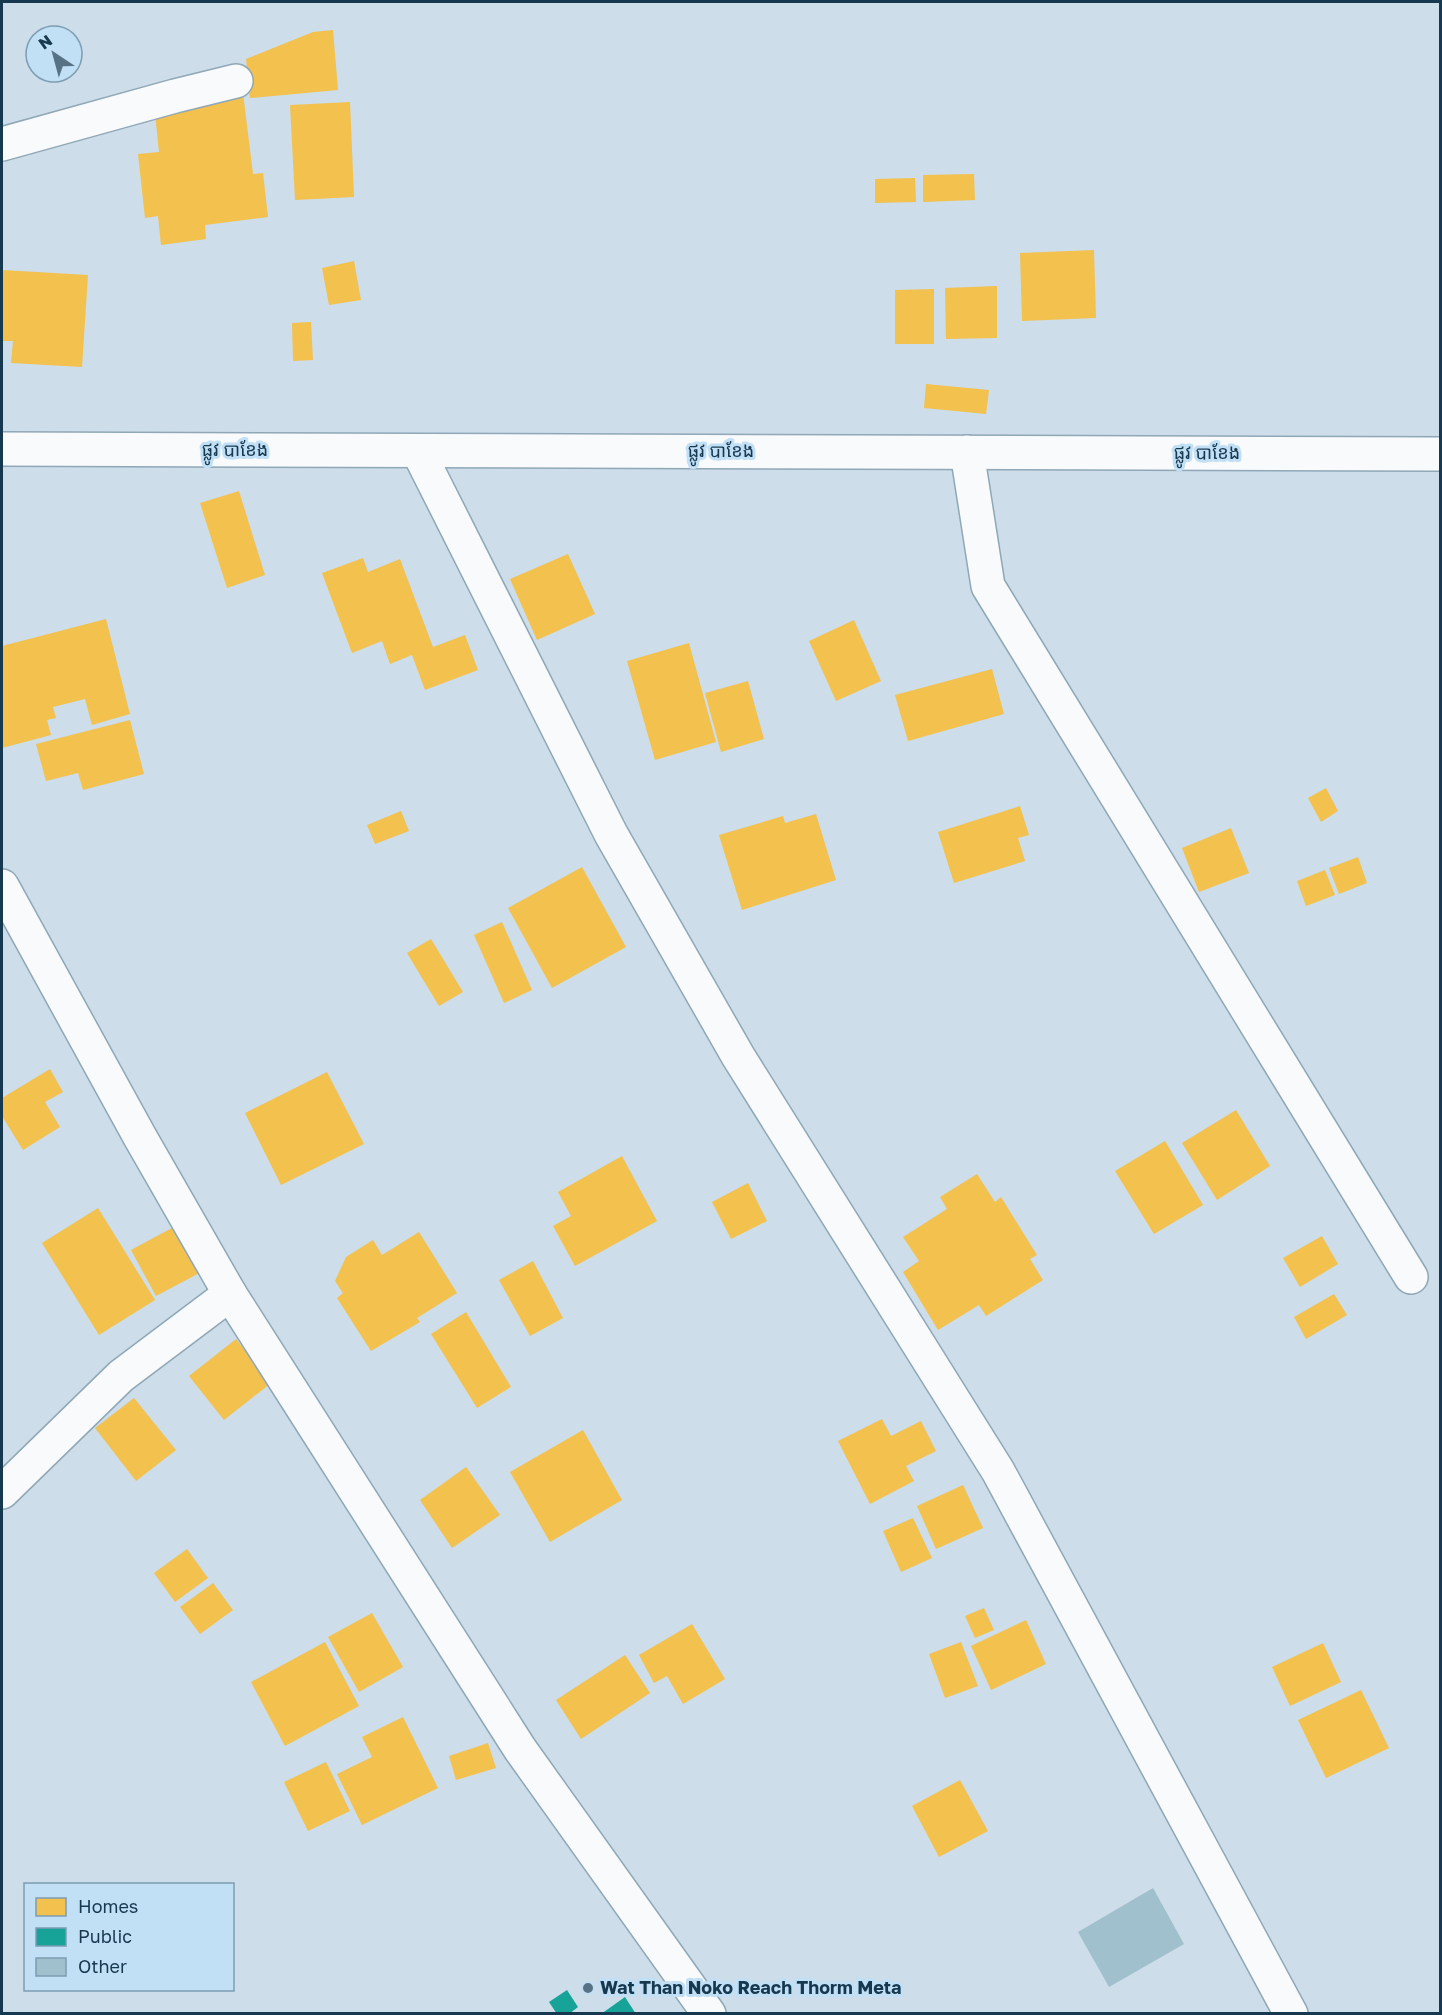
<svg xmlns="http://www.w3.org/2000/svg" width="1442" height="2015" font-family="'Golos Text','Noto Sans Khmer',sans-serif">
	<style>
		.homes { fill: #f2c14e }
		.public { fill: #17a398 }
		.building { fill: #9fc0cc }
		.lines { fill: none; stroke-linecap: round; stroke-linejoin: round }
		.minor-casing { stroke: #8fa7b6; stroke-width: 36 }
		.tertiary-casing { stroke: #8fa7b6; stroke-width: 36 }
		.minor { stroke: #f8fafc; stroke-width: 33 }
		.tertiary { stroke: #f8fafc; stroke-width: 33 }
		.poi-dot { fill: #577285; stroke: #c1dff5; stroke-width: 2 }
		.labels { text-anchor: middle; stroke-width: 6; stroke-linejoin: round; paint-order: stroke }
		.street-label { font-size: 18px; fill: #17394f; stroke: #c1dff5 }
		.poi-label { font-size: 18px; font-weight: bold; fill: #17394f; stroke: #c1dff5; text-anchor: start }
	</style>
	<rect width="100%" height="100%" fill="#cddde9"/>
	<!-- homes -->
	<g class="homes">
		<polygon points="333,30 338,90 250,98 246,59 313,32"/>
		<polygon points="243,93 253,174 263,173 268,217 205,225 206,239 161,245 158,216 145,218 138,154 159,152 154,104"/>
		<polygon points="350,102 354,197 295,200 290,105"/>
		<polygon points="974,174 975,200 923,202 923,175"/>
		<polygon points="915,178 916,202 875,203 875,179"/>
		<polygon points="1094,250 1096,318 1022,321 1020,253"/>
		<polygon points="354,261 361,300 329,305 322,268"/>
		<polygon points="2,270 88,275 82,367 11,363 13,341 2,341"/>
		<polygon points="997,286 997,338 946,339 945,288"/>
		<polygon points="934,289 934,344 895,344 895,290"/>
		<polygon points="311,322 313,360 293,361 292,323"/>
		<polygon points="926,384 989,390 986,414 924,408"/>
		<polygon points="239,491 265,575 227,588 200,503"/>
		<polygon points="568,554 595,614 537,640 510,579"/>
		<polygon points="363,558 368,572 400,559 433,647 465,635 478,670 425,690 412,655 390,664 382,641 352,653 322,573"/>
		<polygon points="106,619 130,714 92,725 85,699 53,707 56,718 47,720 51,735 2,748 2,646"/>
		<polygon points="854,620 881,681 836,701 809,641"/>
		<polygon points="689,643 716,742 655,760 627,661"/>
		<polygon points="992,669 1004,714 908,741 895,695"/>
		<polygon points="748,681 764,739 721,752 705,693"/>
		<polygon points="130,720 144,774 83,790 78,773 46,781 36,744"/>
		<polygon points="1326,788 1338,811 1321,822 1308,798"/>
		<polygon points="1020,806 1029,835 1018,838 1025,861 954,883 938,832"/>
		<polygon points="401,811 409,831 375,844 367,825"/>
		<polygon points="816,814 836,880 742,910 719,835 783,816 785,823"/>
		<polygon points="1231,828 1249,873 1199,892 1182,848"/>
		<polygon points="1358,857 1367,883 1339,894 1329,868"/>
		<polygon points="582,867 626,947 552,988 508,908"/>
		<polygon points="1325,870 1335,895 1306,906 1297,881"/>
		<polygon points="502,922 532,990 504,1003 474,935"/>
		<polygon points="431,939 463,992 439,1006 407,953"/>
		<polygon points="50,1069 63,1092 45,1102 60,1127 23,1150 2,1116 2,1098"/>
		<polygon points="327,1072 364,1144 281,1185 245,1113"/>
		<polygon points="1236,1110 1270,1166 1217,1200 1182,1143"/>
		<polygon points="1165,1141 1203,1205 1154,1234 1115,1171"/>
		<polygon points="622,1156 657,1221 575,1266 553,1226 571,1216 558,1192"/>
		<polygon points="977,1174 995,1202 1001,1197 1037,1255 1030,1259 1043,1280 986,1316 979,1305 938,1330 903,1272 919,1261 903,1237 947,1209 940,1197"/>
		<polygon points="748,1183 767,1221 731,1239 712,1202"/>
		<polygon points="98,1208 155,1300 99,1335 42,1243"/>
		<polygon points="183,1222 207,1269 156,1296 131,1250"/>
		<polygon points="419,1232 457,1293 417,1318 420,1322 371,1351 337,1298 343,1293 335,1281 346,1257 373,1240 382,1255"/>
		<polygon points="1322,1236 1338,1264 1300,1287 1283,1258"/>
		<polygon points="533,1261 563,1318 530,1336 499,1280"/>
		<polygon points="1334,1294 1347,1315 1306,1339 1294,1317"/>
		<polygon points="466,1312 511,1387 477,1408 431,1334"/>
		<polygon points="236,1339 271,1383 224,1420 189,1376"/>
		<polygon points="134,1398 176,1450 136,1481 95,1428"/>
		<polygon points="882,1419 891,1436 921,1421 936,1451 906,1466 914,1481 870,1504 838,1441"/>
		<polygon points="583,1430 622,1500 550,1542 510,1472"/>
		<polygon points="466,1467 500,1515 452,1548 420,1500"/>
		<polygon points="963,1485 983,1528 936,1549 917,1506"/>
		<polygon points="913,1518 932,1558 901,1572 883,1531"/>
		<polygon points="187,1549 208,1578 175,1602 154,1573"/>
		<polygon points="213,1583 233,1610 200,1634 180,1607"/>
		<polygon points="984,1608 994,1630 975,1638 965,1616"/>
		<polygon points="372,1613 403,1667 359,1692 328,1637"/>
		<polygon points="1026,1620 1046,1664 991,1690 971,1646"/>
		<polygon points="692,1624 725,1679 683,1704 667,1676 654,1683 639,1655"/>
		<polygon points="325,1642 359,1706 285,1746 251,1682"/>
		<polygon points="961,1642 978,1686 945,1698 929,1654"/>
		<polygon points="1323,1643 1341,1682 1290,1706 1272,1667"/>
		<polygon points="625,1655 650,1693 581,1739 556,1700"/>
		<polygon points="1361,1690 1389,1748 1326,1778 1298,1720"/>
		<polygon points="403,1717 438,1788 362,1825 337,1774 372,1757 362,1737"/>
		<polygon points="488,1743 496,1768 456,1780 449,1756"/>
		<polygon points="326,1762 350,1811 308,1831 284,1782"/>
		<polygon points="960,1780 988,1831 939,1857 912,1806"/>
	</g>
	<!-- public -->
	<g class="public">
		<polygon points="567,1990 578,2007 569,2014 557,2014 549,2002"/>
		<polygon points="625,1997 636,2014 601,2014"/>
	</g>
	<!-- building -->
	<polygon class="building" points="1153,1888 1184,1944 1109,1987 1078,1932"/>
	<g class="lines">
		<defs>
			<g id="minor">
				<polyline points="2,144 175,96 236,81"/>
				<polyline points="418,451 611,834 738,1056 998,1471 1291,2014"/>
				<polyline points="967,452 988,586 1411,1277"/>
				<polyline points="2,886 140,1137 230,1294 520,1749 709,2014"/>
				<polyline points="2,1492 121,1376 230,1294"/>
			</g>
			<polyline id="tertiary" points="2,449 1440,454"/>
		</defs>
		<!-- minor casing -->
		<use href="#minor" class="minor-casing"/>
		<!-- tertiary casing -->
		<use href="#tertiary" class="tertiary-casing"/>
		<!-- minor -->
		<use href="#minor" class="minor"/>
		<!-- tertiary -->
		<use href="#tertiary" class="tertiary"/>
	</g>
	<!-- markers -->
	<circle class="poi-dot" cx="588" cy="1988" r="6"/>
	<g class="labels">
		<!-- street labels -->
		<g class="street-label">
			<text x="235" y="456">ផ្លូវ បាខែង</text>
			<text x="721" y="457">ផ្លូវ បាខែង</text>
			<text x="1207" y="459">ផ្លូវ បាខែង</text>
		</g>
		<!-- poi labels -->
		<g class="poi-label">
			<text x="600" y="1994">Wat Than Noko Reach Thorm Meta</text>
		</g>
	</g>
	<!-- border -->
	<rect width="1442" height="2015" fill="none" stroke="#17394f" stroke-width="6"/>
	<!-- legend -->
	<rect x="24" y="1883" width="210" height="108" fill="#c1dff5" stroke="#7d9db3" stroke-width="1.5"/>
	<rect x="36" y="1898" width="30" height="18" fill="#f2c14e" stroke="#7d9db3" stroke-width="1.5"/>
	<text x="78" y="1913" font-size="18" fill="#17394f">Homes</text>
	<rect x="36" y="1928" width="30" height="18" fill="#17a398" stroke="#7d9db3" stroke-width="1.5"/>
	<text x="78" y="1943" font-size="18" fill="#17394f">Public</text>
	<rect x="36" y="1958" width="30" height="18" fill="#9fc0cc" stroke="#7d9db3" stroke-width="1.5"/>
	<text x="78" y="1973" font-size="18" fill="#17394f">Other</text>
	<!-- north arrow -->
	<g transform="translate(54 54) rotate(324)"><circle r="28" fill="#c1dff5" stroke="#7d9db3" stroke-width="1.5"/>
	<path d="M0-4.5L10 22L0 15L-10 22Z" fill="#577285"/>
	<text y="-9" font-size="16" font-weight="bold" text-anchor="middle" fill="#17394f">N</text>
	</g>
</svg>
